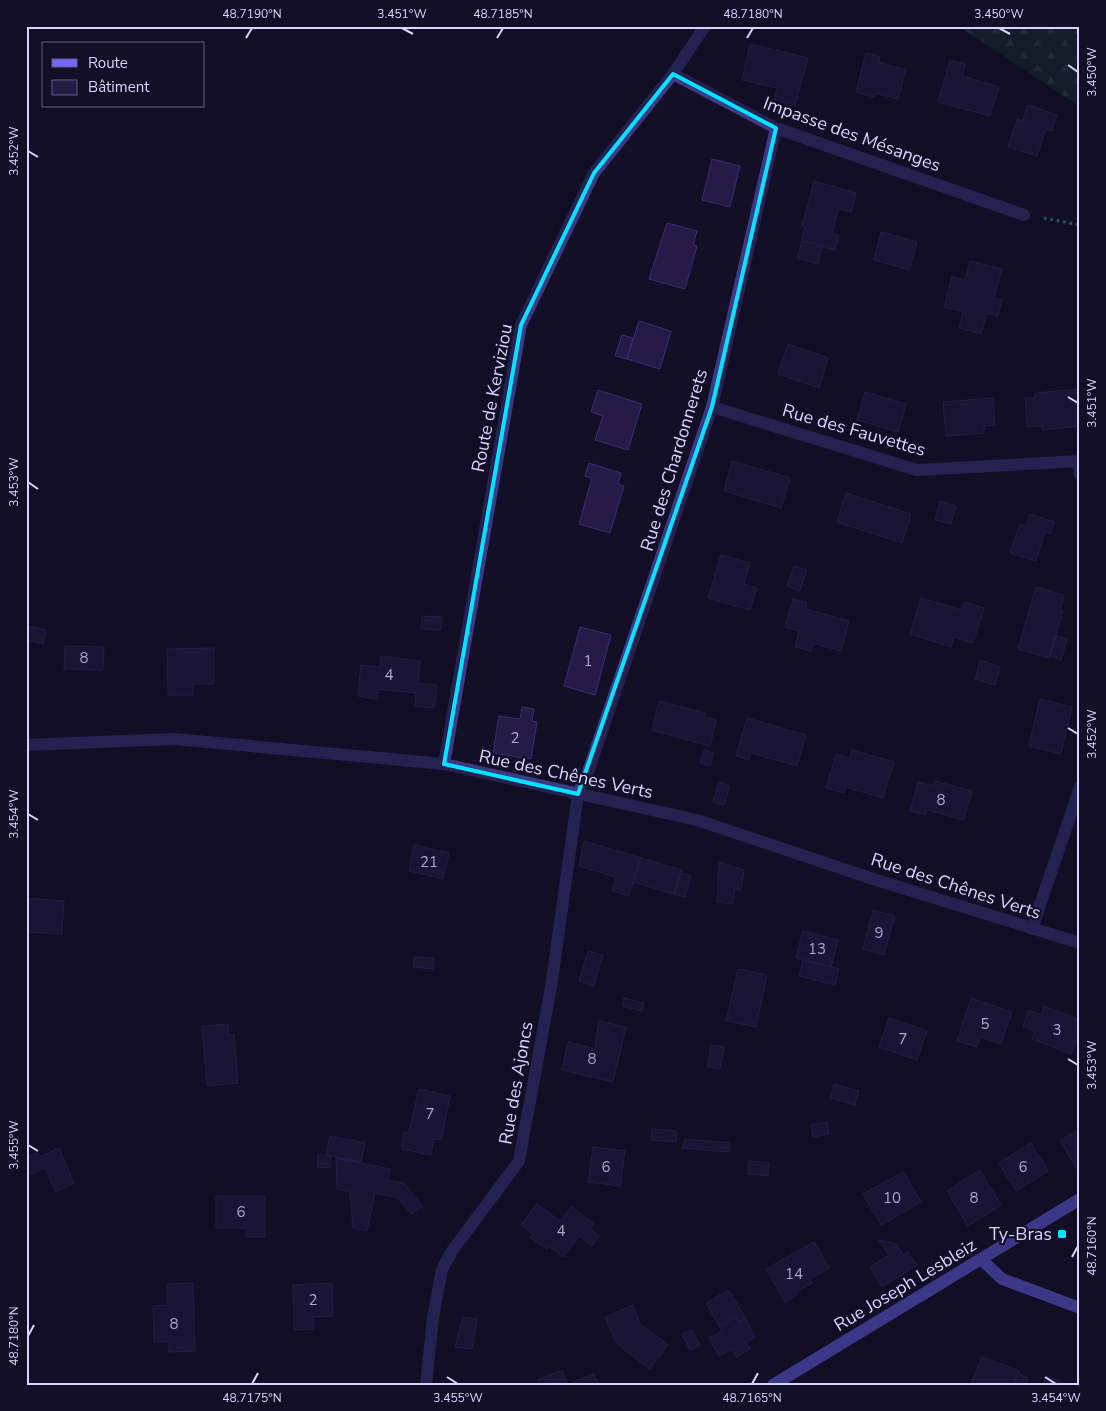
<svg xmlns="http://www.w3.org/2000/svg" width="1106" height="1411" font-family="'Nunito Sans',sans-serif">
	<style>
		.forest { fill: url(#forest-firs) }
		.building { fill: #241b47; stroke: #3b2d73 }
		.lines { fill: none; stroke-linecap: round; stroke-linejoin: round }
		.path { stroke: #2fb8b0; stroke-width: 3; stroke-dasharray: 2.5 4; stroke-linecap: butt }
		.street { stroke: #3d3a85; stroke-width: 12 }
		.secondary { stroke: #6f6bff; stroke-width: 12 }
		.marked { fill: none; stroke: #00e5ff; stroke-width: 4; stroke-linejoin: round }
		.ticks { fill: none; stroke: #d9d4ff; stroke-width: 2 }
		.poi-dot { fill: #00e5ff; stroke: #130f26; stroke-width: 2 }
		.labels { text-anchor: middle; stroke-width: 4.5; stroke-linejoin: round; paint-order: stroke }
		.number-label { font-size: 15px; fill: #aca6d1 }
		.street-label { font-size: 18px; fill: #d9d4ff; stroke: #130f26 }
		.poi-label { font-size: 18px; fill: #d9d4ff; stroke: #130f26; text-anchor: end }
		.neatline { fill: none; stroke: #d9d4ff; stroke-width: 2 }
		.ticks-label { font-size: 12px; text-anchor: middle; fill: #d9d4ff }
	</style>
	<defs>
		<pattern id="forest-firs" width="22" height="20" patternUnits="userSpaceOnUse" patternTransform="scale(1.25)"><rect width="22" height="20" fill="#12302f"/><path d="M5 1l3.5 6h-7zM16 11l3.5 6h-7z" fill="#344d4e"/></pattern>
	</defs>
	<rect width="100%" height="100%" fill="#130f26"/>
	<!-- forest -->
	<polygon class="forest" points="958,26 1080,26 1080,107"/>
	<!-- building -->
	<g class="building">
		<polygon points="750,44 808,58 795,105 774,100 777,88 742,80"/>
		<polygon points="866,53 880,57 879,62 906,70 898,99 875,93 874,97 856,92"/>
		<polygon points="950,60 965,64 962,76 999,87 990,116 938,102"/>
		<polygon points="1028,105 1057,115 1052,131 1046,129 1037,156 1008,147 1017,119 1023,121"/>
		<polygon points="712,159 740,166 730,207 702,200"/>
		<polygon points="814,181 856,193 851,212 838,209 832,234 839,235 835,250 802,241 805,226 802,226"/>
		<polygon points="667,223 697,231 693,245 697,246 685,289 649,279"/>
		<polygon points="881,232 917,242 910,270 874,260"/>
		<polygon points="802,241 822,246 818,264 797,258"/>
		<polygon points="970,261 1002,269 994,298 1002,300 998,316 987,313 981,334 959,328 963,312 944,307 952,277 965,280"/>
		<polygon points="639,321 671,331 660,369 627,359"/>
		<polygon points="622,335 633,338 627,359 615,356"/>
		<polygon points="788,344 828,358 819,388 778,374"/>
		<polygon points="1080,389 1080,426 1042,430 1042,426 1027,427 1025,398 1035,398 1035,393"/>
		<polygon points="598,390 642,404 628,450 595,440 603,416 591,412"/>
		<polygon points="865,392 906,404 898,432 857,420"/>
		<polygon points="993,398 995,425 984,426 984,433 946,436 943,402"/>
		<polygon points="732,461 790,478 781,508 724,491"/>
		<polygon points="589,463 621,473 618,484 624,486 610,533 579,524 592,478 585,476"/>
		<polygon points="846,493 911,514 902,543 837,522"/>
		<polygon points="940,501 956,506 951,524 935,520"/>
		<polygon points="1030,514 1054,522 1050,534 1045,532 1036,561 1010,553 1020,524 1026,526"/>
		<polygon points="721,555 750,563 744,584 757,588 750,610 708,598"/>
		<polygon points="794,566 807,570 800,591 787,586"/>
		<polygon points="1036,587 1064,595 1060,610 1063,611 1049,658 1018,649"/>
		<polygon points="921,598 962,610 965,602 984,608 973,643 954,637 951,647 910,634"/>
		<polygon points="793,599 807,603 806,609 849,621 841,651 813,643 811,651 795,647 799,631 785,627"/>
		<polygon points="422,616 442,617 441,630 421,629"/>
		<polygon points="28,626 46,630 43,644 26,640"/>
		<polygon points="580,627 611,635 595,695 564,686"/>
		<polygon points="1056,636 1067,639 1061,660 1050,656"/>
		<polygon points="65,646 104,647 103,670 64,669"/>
		<polygon points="214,648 214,684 193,684 193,695 168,695 167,649"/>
		<polygon points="381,656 420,661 418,683 437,685 434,708 415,706 416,693 378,689 377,699 358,696 361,665 380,667"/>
		<polygon points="980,660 1000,667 995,685 975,679"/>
		<polygon points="1040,699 1072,707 1061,754 1029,746"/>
		<polygon points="659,701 705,713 704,717 716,720 710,746 652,730"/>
		<polygon points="522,707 534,709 532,721 537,722 531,759 493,753 499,716 520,719"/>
		<polygon points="747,718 806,735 797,766 751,753 749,760 736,756"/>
		<polygon points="704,750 714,753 710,766 700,763"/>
		<polygon points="852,750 894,762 883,798 846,787 844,793 826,788 836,754 850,758"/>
		<polygon points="935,781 972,791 964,820 927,810 926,815 910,811 918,782 934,786"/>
		<polygon points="719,782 730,786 724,805 713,802"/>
		<polygon points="584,841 641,858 629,896 612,891 616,877 579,866"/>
		<polygon points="414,845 449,853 443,879 409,871"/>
		<polygon points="641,858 682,870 674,894 633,882"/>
		<polygon points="719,862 744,870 741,890 735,889 733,904 717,902"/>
		<polygon points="681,873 691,876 685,897 674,894"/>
		<polygon points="26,898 64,901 62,934 26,932"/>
		<polygon points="873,910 895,916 884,955 863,949"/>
		<polygon points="803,931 838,940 831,967 796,958"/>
		<polygon points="588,951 603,955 594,986 579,981"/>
		<polygon points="414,957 434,958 433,969 413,967"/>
		<polygon points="803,960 839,969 835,985 799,976"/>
		<polygon points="738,969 767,975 756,1027 726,1021"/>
		<polygon points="624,998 644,1003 642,1011 622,1006"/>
		<polygon points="971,998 1012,1012 1001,1044 980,1037 977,1047 957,1041"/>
		<polygon points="1044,1006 1080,1020 1080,1030 1071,1054 1032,1039 1035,1031 1023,1026 1029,1010 1041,1015"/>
		<polygon points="889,1018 927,1031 917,1060 879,1047"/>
		<polygon points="599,1021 626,1027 613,1082 562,1070 568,1042 595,1049"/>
		<polygon points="228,1024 228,1035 234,1034 238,1083 207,1086 202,1026"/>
		<polygon points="711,1045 724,1047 720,1069 708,1067"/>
		<polygon points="834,1084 859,1091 855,1105 830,1098"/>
		<polygon points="419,1089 450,1096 441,1140 434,1139 431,1155 401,1149 404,1132 409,1133"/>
		<polygon points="827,1122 829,1134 813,1137 811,1125"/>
		<polygon points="652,1129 677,1131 676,1142 651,1140"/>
		<polygon points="1080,1129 1080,1170 1078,1171 1060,1140"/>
		<polygon points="330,1136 365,1143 361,1162 326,1155"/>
		<polygon points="685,1139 730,1143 729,1152 682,1148"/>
		<polygon points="1031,1143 1048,1171 1016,1191 999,1163"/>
		<polygon points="593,1147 625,1151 620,1186 588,1182"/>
		<polygon points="59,1148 74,1183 56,1192 45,1168 26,1176 26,1156 38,1153 39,1157"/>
		<polygon points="318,1154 331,1157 331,1168 317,1167"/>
		<polygon points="336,1158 390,1169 388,1180 404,1183 422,1206 412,1214 398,1198 375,1193 367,1231 353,1228 350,1192 337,1189"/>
		<polygon points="749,1161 769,1163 768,1176 748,1174"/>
		<polygon points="980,1170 1001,1205 968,1226 947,1191"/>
		<polygon points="903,1172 921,1202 881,1225 863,1194"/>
		<polygon points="216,1196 265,1196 265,1237 246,1237 246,1228 216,1228"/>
		<polygon points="537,1204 560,1221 571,1207 594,1224 590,1229 599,1236 592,1246 579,1236 563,1257 549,1246 547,1249 530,1237 533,1234 521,1225"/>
		<polygon points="879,1240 896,1244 903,1255 908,1252 917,1265 882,1287 870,1267 889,1255"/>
		<polygon points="814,1242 829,1268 810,1279 812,1283 796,1292 797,1295 785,1302 766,1269"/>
		<polygon points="193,1283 195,1351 169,1352 169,1342 154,1342 153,1306 167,1305 167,1284"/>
		<polygon points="332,1283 333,1316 313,1317 314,1329 294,1330 293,1285"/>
		<polygon points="729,1290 745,1318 739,1322 736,1317 719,1326 706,1303"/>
		<polygon points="633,1305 640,1324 668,1345 650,1369 617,1344 605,1317"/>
		<polygon points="463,1317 477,1319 472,1349 455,1347"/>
		<polygon points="736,1317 739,1322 745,1318 755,1337 746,1342 750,1349 736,1357 732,1349 719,1356 709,1338 722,1331 719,1326"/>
		<polygon points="692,1330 700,1345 690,1350 682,1334"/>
		<polygon points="982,1357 1019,1371 1013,1385 970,1385"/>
		<polygon points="562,1370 568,1385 539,1385 537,1380"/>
		<polygon points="594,1374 598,1385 573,1385 573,1382"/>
		<polygon points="1018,1374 1028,1378 1026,1385 1013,1385"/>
		<polygon points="1046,1376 1069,1385 1043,1385"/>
	</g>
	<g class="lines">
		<!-- path -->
		<g class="path">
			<polyline points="1079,26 1080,30"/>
			<polyline points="1044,218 1080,225"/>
		</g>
		<!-- street -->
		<g class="street">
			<polyline points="673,74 776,128 1024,215"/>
			<polyline points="712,407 917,470 1080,461"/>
			<polyline points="1079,461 1080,475"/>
			<polyline points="26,745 174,739 444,764 697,820 873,879 1080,943"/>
			<polyline points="444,764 521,325 594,173 673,74 705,26"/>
			<polyline points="1032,929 1080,787"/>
			<polyline points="426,1385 433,1318 442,1269 452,1251 519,1161 551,987 578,794 588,772 712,407 776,128"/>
		</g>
		<!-- secondary -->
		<g class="secondary">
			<polyline points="982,1260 1002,1279 1080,1308"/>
			<polyline points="773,1385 1080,1199"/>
		</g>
	</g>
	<!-- marked area -->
	<path d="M0 0H1106V1411H0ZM673 74 776 128 712 407 578 794 444 764 521 325 594 173Z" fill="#130f26" fill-opacity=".55" fill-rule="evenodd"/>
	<path class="marked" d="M673 74 776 128 712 407 578 794 444 764 521 325 594 173Z"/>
	<!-- ticks -->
	<path class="ticks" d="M402 28 413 34M999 28 1010 34M246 38 252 28M497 38 503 28M747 38 753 28M1068 65 1078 72M28 151 38 157M1068 397 1078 403M28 482 38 489M1068 728 1078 734M28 814 38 820M1068 1059 1078 1065M28 1145 38 1151M1072 1257 1078 1246M28 1336 34 1325M447 1377 458 1384M1045 1377 1056 1384M252 1384 258 1373M752 1384 758 1373"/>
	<!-- markers -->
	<rect class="poi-dot" x="1057" y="1229" width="10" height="10" rx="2.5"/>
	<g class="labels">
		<!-- number labels -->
		<g class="number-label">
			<text x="84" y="663">8</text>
			<text x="588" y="666">1</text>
			<text x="389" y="680">4</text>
			<text x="515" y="743">2</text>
			<text x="941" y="805">8</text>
			<text x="429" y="867">21</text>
			<text x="879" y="938">9</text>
			<text x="817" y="954">13</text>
			<text x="985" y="1029">5</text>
			<text x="1057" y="1035">3</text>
			<text x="903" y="1044">7</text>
			<text x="592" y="1064">8</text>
			<text x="430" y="1119">7</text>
			<text x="606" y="1172">6</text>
			<text x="1023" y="1172">6</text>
			<text x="892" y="1203">10</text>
			<text x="974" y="1203">8</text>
			<text x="241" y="1217">6</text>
			<text x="561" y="1236">4</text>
			<text x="794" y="1279">14</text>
			<text x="313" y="1305">2</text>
			<text x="174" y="1329">8</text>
		</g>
		<!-- street labels -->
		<g class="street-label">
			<text transform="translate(852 134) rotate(20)" y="6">Impasse des Mésanges</text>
			<text transform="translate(492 398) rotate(-79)" y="6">Route de Kerviziou</text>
			<text transform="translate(854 430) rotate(16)" y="6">Rue des Fauvettes</text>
			<text transform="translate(674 460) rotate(-73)" y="6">Rue des Chardonnerets</text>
			<text transform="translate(566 774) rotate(12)" y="6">Rue des Chênes Verts</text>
			<text transform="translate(956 886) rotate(18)" y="6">Rue des Chênes Verts</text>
			<text transform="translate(516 1083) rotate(-80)" y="6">Rue des Ajoncs</text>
			<text transform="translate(905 1285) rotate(-31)" y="6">Rue Joseph Lesbleiz</text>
		</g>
		<!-- poi labels -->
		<g class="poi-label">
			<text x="1052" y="1240">Ty-Bras</text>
		</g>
	</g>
	<!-- border -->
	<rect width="1106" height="1411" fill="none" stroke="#130f26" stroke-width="55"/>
	<!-- legend -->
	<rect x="42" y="42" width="162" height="65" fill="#130f26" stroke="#625e7d"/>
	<rect x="52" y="59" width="25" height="8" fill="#6f6bff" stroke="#625e7d"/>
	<text x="88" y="68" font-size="15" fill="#d9d4ff">Route</text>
	<rect x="52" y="80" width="25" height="15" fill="#241b47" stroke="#625e7d"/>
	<text x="88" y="92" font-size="15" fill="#d9d4ff">Bâtiment</text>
	<rect x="28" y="28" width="1050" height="1356" class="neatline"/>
	<g class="ticks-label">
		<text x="252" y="18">48.7190°N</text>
		<text x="402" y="18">3.451°W</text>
		<text x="503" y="18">48.7185°N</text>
		<text x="753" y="18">48.7180°N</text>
		<text x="999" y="18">3.450°W</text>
		<text transform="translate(1092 72) rotate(-90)" y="4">3.450°W</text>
		<text transform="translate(14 151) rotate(-90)" y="4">3.452°W</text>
		<text transform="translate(1092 403) rotate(-90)" y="4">3.451°W</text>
		<text transform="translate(14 482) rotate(-90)" y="4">3.453°W</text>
		<text transform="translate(1092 734) rotate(-90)" y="4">3.452°W</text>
		<text transform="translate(14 814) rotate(-90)" y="4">3.454°W</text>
		<text transform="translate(1092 1065) rotate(-90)" y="4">3.453°W</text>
		<text transform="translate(14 1145) rotate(-90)" y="4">3.455°W</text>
		<text transform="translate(1092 1246) rotate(-90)" y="4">48.7160°N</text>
		<text transform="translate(14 1336) rotate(-90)" y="4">48.7180°N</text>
		<text x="252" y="1402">48.7175°N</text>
		<text x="458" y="1402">3.455°W</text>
		<text x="752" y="1402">48.7165°N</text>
		<text x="1056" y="1402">3.454°W</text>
	</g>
</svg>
